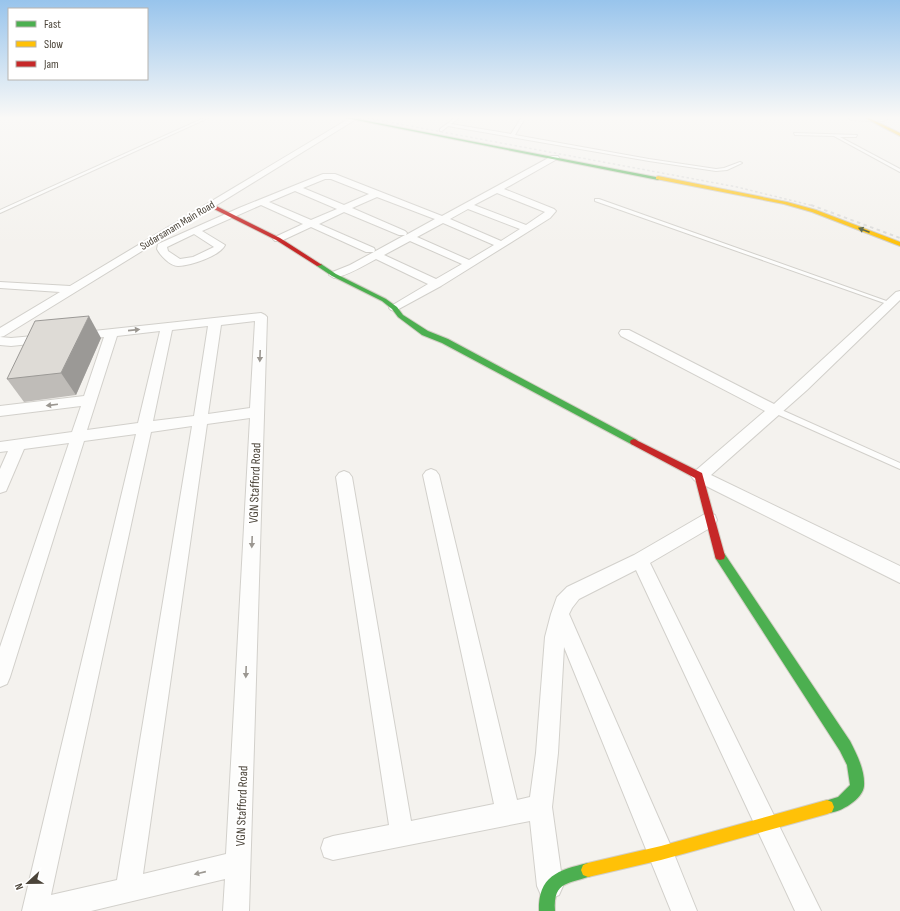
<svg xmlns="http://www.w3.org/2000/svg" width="900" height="911" font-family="'Sofia Sans Condensed',sans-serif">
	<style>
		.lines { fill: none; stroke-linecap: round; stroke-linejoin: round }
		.lane-casing { stroke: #d2d0cb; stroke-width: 2 }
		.street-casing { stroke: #d2d0cb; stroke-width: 2 }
		.fast-casing { stroke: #d3cfc5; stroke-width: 2 }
		.slow-casing { stroke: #d3cfc5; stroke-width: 2 }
		.jam-casing { stroke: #d3cfc5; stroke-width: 2 }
		.lane { fill: #fdfdfc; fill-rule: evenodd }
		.street { fill: #fdfdfc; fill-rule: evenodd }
		.fast { fill: #4caf50; fill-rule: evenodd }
		.slow { fill: #ffc107; fill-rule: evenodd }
		.jam { fill: #c62828; fill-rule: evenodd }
		.rail-far1 { stroke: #dbdbda; stroke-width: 1.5; stroke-dasharray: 2.5 2.5; stroke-linecap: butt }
		.rail { stroke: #dbdbda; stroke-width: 2; stroke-dasharray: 3.5 3.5; stroke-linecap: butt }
		.wall { fill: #bfbcb8 }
		.shaded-wall { fill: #9b9996 }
		.building { fill: #dedbd6; stroke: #9b9996 }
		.oneway { fill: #4b593e }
		.oneway2 { fill: #9b9791 }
		.labels { text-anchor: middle; stroke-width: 4; stroke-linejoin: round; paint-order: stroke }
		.far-street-label { font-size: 11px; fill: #4b4439; stroke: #fff }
		.street-label { font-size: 13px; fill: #4b4439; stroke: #fff }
	</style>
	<rect width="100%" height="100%" fill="#f4f2ee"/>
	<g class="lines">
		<defs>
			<g id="lane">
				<polygon points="204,118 208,118 0,213 0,210"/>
				<polygon points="455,118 459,118 451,124 511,134 521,118 525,118 515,135 649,159 716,169 724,168 740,162 742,163 727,170 716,171 649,161 448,126 442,131 440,131 440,129"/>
				<polygon points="794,133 857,135 856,137 840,137 900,169 900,172 834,136 795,135"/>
				<polygon points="595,199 599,199 892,303 891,304 887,304 595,201"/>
				<polygon points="775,407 900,463 900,469 772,412 771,410"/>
			</g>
			<g id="street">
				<polygon points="350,118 358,118 4,336 0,337 0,328 60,292 0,288 0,282 70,286"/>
				<polygon points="848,118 886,118 887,119 883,121 852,120"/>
				<path d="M552 156H558L559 158 504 189 554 209 556 211 550 218 441 286 395 311 391 310 389 308 391 306 428 284 376 259C363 266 349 275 334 278L329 275 330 273 350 265 405 235H399L344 212 319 224 374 248 375 250 374 252H366L311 227 281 241H275L273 239 275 237 303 224 261 205 202 231 225 245C220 256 190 266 178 266 170 266 160 255 157 249L158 244 239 208 323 174H335L442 216ZM325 179H331L369 194 344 205 303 188ZM295 191 337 209 311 220 269 202ZM497 193 545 212 526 225 474 205ZM377 197 432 218 435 219 406 235 407 233 405 231 352 208ZM468 209 520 229 501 241 450 219ZM443 223 494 245 469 260 417 237ZM194 234 214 247 193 257 180 259 168 251 167 247ZM410 241 462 264 436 279 384 255Z"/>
				<polygon points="900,291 900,300 807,390 711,475 900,566 900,583 694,480 691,476 694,472 765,411 621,336 619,333 621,330 629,330 774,404 896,292"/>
				<path d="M261 313 265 315 267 317 249 911H223L225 879 91 911H22L136 434 84 441 10 677 7 684 0 687V647L69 443 24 449 6 491 0 493V469L8 451 0 452V442L72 432 81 406 0 416V406L84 396 104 337 79 340 75 339 73 336 75 333ZM255 321 250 408 208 414 221 325ZM208 326 194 416 153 421 172 330ZM160 331 138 423 87 430 117 336ZM250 418 226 854 143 874 207 424ZM192 426 117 880 51 895 151 432Z"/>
				<polygon points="45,335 49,336 51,339 49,342 11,346 0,345 0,337 11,338"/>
				<polygon points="431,469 436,471 439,475 517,800 530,797 536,753 545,637 551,614 557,597 567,587 634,555 703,515 709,513 715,515 717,520 715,525 650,563 821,911 795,911 636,570 579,599 572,608 569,614 670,844 697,911 671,911 564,647 558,753 552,807 563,886 559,895 550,899 541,895 537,886 530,821 333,860 324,857 321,848 324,839 333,836 389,825 336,477 339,473 344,471 349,473 352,477 411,821 494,804 423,475 426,471"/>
			</g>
			<g id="fast">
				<polygon points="346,118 352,118 661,178 658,180"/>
				<polygon points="317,264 321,264 336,274 386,299 397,307 403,315 428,331 448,339 637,440 638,442 634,445 631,444 442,343 422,335 398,317 392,309 382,301 332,276 317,266"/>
				<path d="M720 552 724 553 850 741C857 755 865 770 864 786 863 800 835 817 822 812L820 807 822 802 838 797 850 785 847 765 840 751 716 559 715 556 716 553Z"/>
				<path d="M588 863 593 865 595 870 593 875C570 885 553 879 555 911H539C538 876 558 870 588 863Z"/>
			</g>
			<g id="slow">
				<polygon points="865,118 869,118 900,133 900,136"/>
				<polygon points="658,176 787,202 816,210 900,242 900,246 812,212 784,204 656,179 656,177"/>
				<polygon points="827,800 832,802 834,807 832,812 827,814 661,860 588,877 583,875 581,870 583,865 588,863 661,846"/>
			</g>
			<g id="jam">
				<polygon points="208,204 212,204 280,238 322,265 317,266 276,240 208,206"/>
				<polygon points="634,439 702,473 725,556 724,559 720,560 716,559 715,556 695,478 631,444 630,442 631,440"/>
			</g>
		</defs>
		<!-- lane casing -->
		<use href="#lane" class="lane-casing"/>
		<!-- street casing -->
		<use href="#street" class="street-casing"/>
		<!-- fast casing -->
		<use href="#fast" class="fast-casing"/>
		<!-- slow casing -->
		<use href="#slow" class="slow-casing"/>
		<!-- jam casing -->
		<use href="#jam" class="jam-casing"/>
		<!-- lane -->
		<use href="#lane" class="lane"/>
		<!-- street -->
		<use href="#street" class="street"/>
		<!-- fast -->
		<use href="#fast" class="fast"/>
		<!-- slow -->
		<use href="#slow" class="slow"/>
		<!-- jam -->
		<use href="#jam" class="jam"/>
		<!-- rail-far1 -->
		<polyline class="rail-far1" points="367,118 737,187 814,206"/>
		<!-- rail -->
		<polyline class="rail" points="811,205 900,238"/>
	</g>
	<!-- wall -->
	<polygon class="wall" points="101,338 76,395 24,402 7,379"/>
	<!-- shaded-wall -->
	<polygon class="shaded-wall" points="89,316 101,338 76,395 61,373"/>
	<!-- building -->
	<polygon class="building" points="89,316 61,373 7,379 35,321"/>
	<!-- one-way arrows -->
	<defs><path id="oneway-solid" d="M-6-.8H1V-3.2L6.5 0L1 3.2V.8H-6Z"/></defs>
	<use class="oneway" href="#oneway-solid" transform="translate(864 230) rotate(-159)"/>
	<g class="oneway2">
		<use href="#oneway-solid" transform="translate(134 330) rotate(-6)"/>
		<use href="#oneway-solid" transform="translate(260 356) rotate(92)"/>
		<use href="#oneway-solid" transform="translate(52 405) rotate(173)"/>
		<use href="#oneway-solid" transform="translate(252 542) rotate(92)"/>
		<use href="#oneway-solid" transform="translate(246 672) rotate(92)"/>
		<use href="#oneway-solid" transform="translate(200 873) rotate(167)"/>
	</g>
	<!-- sky -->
	<linearGradient id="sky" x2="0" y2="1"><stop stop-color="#98c4ec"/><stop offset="0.48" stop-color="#faf9f7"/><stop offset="1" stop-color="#faf9f7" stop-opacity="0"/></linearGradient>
	<rect width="900" height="245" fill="url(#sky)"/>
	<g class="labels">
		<!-- far-street labels -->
		<g class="far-street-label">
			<text transform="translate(177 225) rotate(-31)" y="4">Sudarsanam Main Road</text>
		</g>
		<!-- street labels -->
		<g class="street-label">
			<text transform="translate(254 483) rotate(-88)" y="5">VGN Stafford Road</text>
			<text transform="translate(241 806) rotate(-88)" y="5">VGN Stafford Road</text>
		</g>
	</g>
	<!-- legend -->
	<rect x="8" y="8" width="140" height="72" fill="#ffffff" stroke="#b7b4b0"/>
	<rect x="16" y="21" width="20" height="6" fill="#4caf50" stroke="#b7b4b0"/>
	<text x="44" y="28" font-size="12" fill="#4b4439">Fast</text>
	<rect x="16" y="41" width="20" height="6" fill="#ffc107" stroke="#b7b4b0"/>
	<text x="44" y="48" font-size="12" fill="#4b4439">Slow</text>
	<rect x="16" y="61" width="20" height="6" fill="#c62828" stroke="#b7b4b0"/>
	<text x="44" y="68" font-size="12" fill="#4b4439">Jam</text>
	<!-- north arrow -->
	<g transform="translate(28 883) rotate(248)" stroke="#ffffff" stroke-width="3" paint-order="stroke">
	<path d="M0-3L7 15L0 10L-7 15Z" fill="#4b4439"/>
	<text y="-6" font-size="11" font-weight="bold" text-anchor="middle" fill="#4b4439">N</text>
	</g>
</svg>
